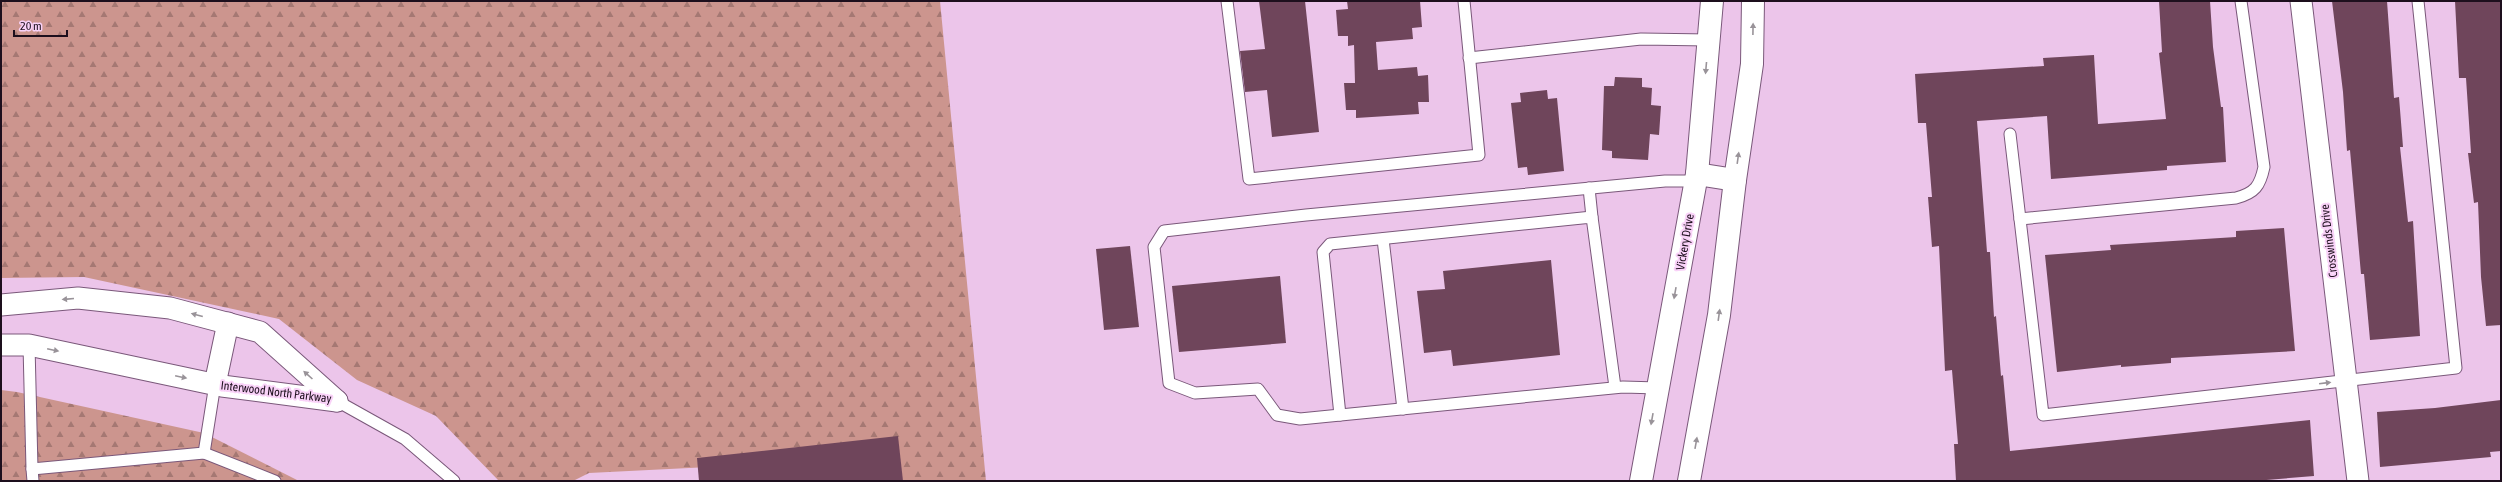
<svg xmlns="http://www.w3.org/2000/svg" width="2502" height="482" font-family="'Asap Condensed',sans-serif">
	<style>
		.forest { fill: url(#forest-firs) }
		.building { fill: #6f455b }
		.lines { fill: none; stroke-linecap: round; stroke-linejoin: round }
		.lane-casing { stroke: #7a587a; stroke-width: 13 }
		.street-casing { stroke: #7a587a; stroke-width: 23 }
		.secondary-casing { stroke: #7a587a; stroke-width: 24 }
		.lane { stroke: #fff; stroke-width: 11 }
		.street { stroke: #fff; stroke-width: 21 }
		.secondary { stroke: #fff; stroke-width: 22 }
		.oneway { fill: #999399 }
		.labels { text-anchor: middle; stroke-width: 4; stroke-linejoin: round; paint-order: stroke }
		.street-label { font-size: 12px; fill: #1d0f1d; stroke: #f9d2f8 }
	</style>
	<defs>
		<pattern id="forest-firs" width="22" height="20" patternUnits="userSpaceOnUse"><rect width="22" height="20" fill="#cc958e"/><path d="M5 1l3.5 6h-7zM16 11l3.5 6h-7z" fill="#a57873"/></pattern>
	</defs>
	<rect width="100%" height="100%" fill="#ecc5ea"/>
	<!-- forest -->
	<g class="forest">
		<polygon points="1,1 940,1 986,481 896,481 893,458 589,473 573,481 499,481 436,416 357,380 279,319 84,277 1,278"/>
		<polygon points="1,390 17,392 204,433 299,481 1,481"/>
	</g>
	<!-- building -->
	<g class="building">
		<polygon points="1259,1 1305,1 1319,132 1272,137 1267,90 1245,92 1240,51 1265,49"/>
		<polygon points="1347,1 1420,1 1422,27 1412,28 1413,39 1376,42 1378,70 1417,67 1418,76 1428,75 1429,102 1418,102 1419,114 1356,118 1356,110 1346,110 1344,83 1355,83 1354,45 1348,46 1348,36 1338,36 1336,10 1348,9"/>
		<polygon points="2159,1 2210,1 2213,47 2221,107 2223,107 2226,162 2167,166 2167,170 2051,179 2047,116 1977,121 1987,252 1990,252 1994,317 1996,316 2001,376 2003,375 2010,451 2310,420 2314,476 2254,481 1956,481 1954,444 1958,444 1952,370 1945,371 1939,246 1932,247 1928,197 1932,197 1926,123 1918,123 1915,74 2044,66 2043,58 2094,55 2098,124 2166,119 2159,53 2162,52"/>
		<polygon points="2332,1 2387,1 2394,98 2399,97 2403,147 2400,147 2408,222 2413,221 2420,336 2370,340 2364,274 2361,274 2350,150 2347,151 2343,92"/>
		<polygon points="2455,1 2501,1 2501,325 2486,326 2481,277 2478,202 2474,203 2468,153 2471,153 2466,78 2459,78"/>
		<polygon points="1615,77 1642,78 1642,87 1652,88 1651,105 1661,106 1659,135 1650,134 1648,160 1612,158 1612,151 1602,150 1604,86 1614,86"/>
		<polygon points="1547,90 1548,99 1557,98 1564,171 1528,175 1527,167 1518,168 1511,103 1521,102 1520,93"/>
		<polygon points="2284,228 2295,351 2171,358 2171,363 2121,367 2121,365 2057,372 2045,255 2111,250 2110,245 2236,237 2236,231"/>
		<polygon points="1130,246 1139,327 1104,330 1096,249"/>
		<polygon points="1551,260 1560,355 1453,366 1451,350 1424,353 1417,291 1445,289 1443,271"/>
		<polygon points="1280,276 1286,343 1179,352 1172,286"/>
		<polygon points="2501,400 2501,451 2490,452 2491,457 2380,467 2377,412 2435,408"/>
		<polygon points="898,436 903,481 699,481 697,458"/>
	</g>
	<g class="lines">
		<defs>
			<g id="lane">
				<polyline points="1227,1 1249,179 1479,155 1464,1"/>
				<polyline points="1469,58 1641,39 1709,40"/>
				<polyline points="2010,134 2043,415 2456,368 2418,1"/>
				<polyline points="1589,188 1592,217"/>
				<path d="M2020 219 2236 198C2255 193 2260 186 2264 167L2241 1"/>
				<polyline points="1383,239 1403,409"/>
				<polyline points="29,345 32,469 204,453 215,384"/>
				<polyline points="1658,388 1623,387 1300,419 1277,415 1258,389 1195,393 1169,383 1154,247 1164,231 1306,215 1665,181 1696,181"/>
				<polyline points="337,401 405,439 454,481"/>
				<polyline points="1340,415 1323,252 1330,244 1592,217 1615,387"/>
				<polyline points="204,453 275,481"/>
				<polyline points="32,469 33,481"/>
			</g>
			<g id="street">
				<polyline points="2301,1 2358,481"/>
				<polyline points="1,305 78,298 170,308 260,332 337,401"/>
				<polyline points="1,345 29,345 222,386 337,401"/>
				<polyline points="215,384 228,323"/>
			</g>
			<g id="secondary">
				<polyline points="1697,174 1735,180"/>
				<polyline points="1641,481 1697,174 1712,1"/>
				<polyline points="1689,481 1719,315 1735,180 1752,64 1753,1"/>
			</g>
		</defs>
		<!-- lane casing -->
		<use href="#lane" class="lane-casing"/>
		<!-- street casing -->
		<use href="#street" class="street-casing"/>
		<!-- secondary casing -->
		<use href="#secondary" class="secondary-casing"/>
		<!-- lane -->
		<use href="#lane" class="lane"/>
		<!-- street -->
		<use href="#street" class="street"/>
		<!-- secondary -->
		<use href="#secondary" class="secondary"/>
	</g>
	<!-- one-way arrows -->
	<defs><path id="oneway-solid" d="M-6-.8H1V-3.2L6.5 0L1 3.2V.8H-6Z"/></defs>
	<g class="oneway">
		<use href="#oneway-solid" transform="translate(1753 29) rotate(-89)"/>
		<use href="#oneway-solid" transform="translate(1706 68) rotate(95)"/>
		<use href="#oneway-solid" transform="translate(1738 158) rotate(-82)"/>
		<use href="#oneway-solid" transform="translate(1675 293) rotate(100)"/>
		<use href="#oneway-solid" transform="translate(68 299) rotate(175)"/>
		<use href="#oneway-solid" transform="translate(197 315) rotate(-165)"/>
		<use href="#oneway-solid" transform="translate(1719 315) rotate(-82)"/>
		<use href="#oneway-solid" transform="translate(53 350) rotate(12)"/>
		<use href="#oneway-solid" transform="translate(308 375) rotate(-138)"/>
		<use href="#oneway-solid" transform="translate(181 377) rotate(12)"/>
		<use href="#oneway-solid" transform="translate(2325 383) rotate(-7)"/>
		<use href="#oneway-solid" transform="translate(1652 419) rotate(100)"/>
		<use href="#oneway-solid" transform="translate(1696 443) rotate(-80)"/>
	</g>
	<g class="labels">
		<!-- street labels -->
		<g class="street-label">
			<text transform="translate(2329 241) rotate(-97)" y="4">Crosswinds Drive</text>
			<text transform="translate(1685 242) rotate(-80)" y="4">Vickery Drive</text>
			<text transform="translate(276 392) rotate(7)" y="4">Interwood North Parkway</text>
		</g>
	</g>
	<!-- border -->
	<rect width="2502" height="482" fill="none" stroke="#1d0f1d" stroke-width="4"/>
	<!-- scale -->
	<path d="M14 30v6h53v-6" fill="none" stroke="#1d0f1d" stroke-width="2"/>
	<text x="20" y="30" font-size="12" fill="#1d0f1d" stroke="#f9d2f8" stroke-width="3" paint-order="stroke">20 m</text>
</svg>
